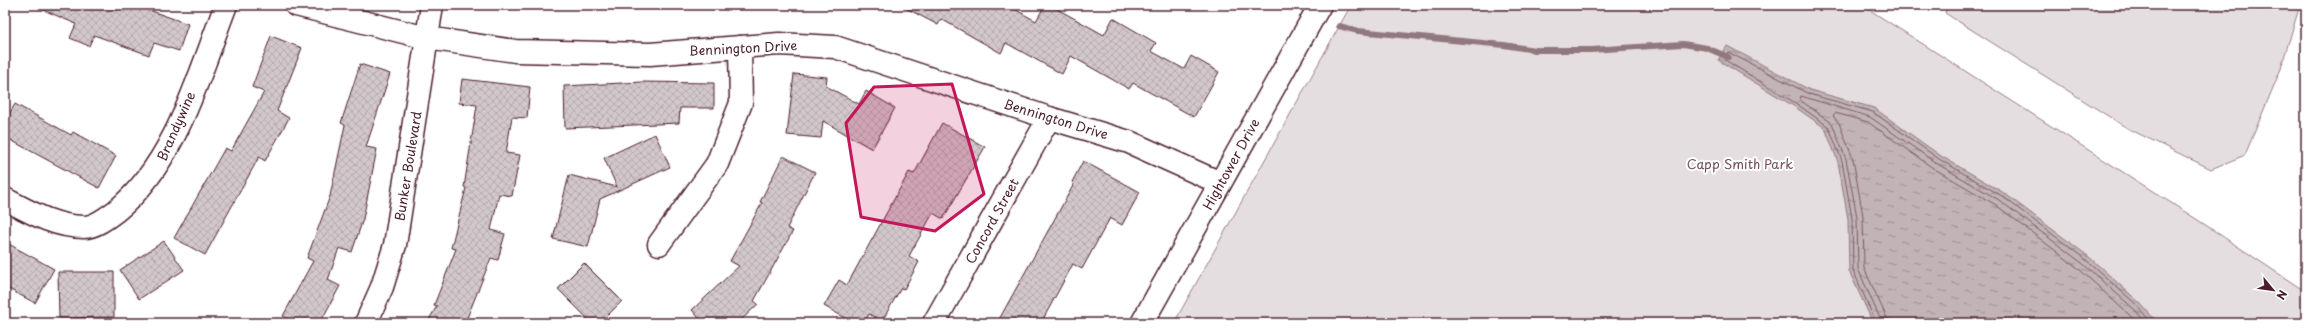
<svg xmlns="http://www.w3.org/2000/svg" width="2311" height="328" font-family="'Playpen Sans',sans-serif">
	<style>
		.park { fill: #e5dee0; stroke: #987e86 }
		.water { fill: url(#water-ripples); stroke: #91787e }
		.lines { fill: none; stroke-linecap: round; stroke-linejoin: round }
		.shore { stroke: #7a5a63; stroke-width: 1 }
		.stream { stroke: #91787e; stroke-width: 6 }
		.building { fill: url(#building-cross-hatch); stroke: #4a1f2b }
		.minor-casing { stroke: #4a1f2b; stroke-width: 25 }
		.major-casing { stroke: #4a1f2b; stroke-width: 25 }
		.minor { stroke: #fff; stroke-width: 22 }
		.major { stroke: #fff; stroke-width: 22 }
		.marked { fill: #c2185b; fill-opacity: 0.2; stroke: #c2185b; stroke-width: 3; stroke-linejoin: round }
		.labels { text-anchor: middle; stroke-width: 4; stroke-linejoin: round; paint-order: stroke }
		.street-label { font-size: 13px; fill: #4a1f2b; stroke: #fff }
		.park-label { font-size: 13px; fill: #714f58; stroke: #fff }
	</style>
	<defs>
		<pattern id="water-ripples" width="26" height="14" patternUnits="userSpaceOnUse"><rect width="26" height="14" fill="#c1b3b6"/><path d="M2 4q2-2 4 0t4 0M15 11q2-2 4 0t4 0" fill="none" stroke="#9f9194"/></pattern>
		<pattern id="building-cross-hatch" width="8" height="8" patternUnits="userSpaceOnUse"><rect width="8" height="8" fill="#d2c7cb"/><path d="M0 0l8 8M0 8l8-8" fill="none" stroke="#b6aaae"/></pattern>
	</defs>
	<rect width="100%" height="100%" fill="#fff"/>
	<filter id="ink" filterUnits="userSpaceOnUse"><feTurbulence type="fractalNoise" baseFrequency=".025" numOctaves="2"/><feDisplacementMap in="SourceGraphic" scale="8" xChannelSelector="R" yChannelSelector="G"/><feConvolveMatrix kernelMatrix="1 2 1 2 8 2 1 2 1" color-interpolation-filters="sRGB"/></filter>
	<g filter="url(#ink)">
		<!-- park -->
		<g class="park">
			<polygon points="1351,5 1862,5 2204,224 2306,292 2306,323 1174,323"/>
			<polygon points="1948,5 2300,5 2280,71 2245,155 2211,169 2127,128 1945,13"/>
		</g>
		<!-- water -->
		<polygon class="water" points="1727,46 1810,90 1874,108 1941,156 2004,193 2088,256 2141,304 2156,321 2153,323 1873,323 1849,271 1848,219 1838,162 1825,128 1795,107 1718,60"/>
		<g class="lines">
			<!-- shore -->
			<g class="shore">
				<polyline points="1876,323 1853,270 1852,218 1842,161 1829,127 1797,104 1725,60 1728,52 1809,94 1873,112 1939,159 2002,196 2085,259 2138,306 2151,323"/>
				<polyline points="1882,323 1858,269 1857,217 1846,159 1832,123 1800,100 1801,96 1870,117 1936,163 1999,200 2082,263 2135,310 2146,323"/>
				<polyline points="1888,323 1886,316 1864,268 1863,216 1853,159 1839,123 1833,116 1835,113 1868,122 1933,168 1996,205 2078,268 2138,323"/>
			</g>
			<!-- stream -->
			<polyline class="stream" points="1339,26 1358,31 1504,45 1535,50 1591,50 1683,44 1707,48 1728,57"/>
		</g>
		<!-- building -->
		<g class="building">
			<polygon points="32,5 135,5 188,24 179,51 154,43 149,55 94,35 89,46 70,38 76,24"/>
			<polygon points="900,5 1007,5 1036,21 1045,5 1050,5 1104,35 1113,18 1156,43 1151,51 1184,69 1191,56 1219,72 1194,117 1133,83 1129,89 1071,56 1062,74 1006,43 1001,53 941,19 938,25"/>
			<polygon points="271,36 302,48 277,111 289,118 265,161 259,157 205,255 174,238 225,148 231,151 264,92 252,87"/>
			<polygon points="360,64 390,74 366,147 377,149 363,219 352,252 339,248 328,280 340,286 320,323 295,323 283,316 313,261 307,258 330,196 345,125 341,123"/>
			<polygon points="794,74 827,77 826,86 859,104 866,91 895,108 872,149 823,121 821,138 787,135"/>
			<polygon points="462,79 530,87 527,118 512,117 506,153 520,155 512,196 499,194 491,230 505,234 498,260 491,258 465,323 427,323 437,306 434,305 456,249 451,248 466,188 464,187 477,105 459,103"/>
			<polygon points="642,82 714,83 714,108 680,108 679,123 565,128 564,86"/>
			<polygon points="15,104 71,135 73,132 116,156 99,188 5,137 5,122"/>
			<polygon points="942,123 985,147 943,219 933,213 909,256 919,262 904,289 901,288 882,321 869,314 864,323 854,323 824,306 839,280 847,285 909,172 914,174"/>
			<polygon points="655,134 670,167 600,199 588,247 553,239 569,175 617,187 604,158"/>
			<polygon points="783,156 815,172 787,228 793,231 754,301 758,304 738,323 703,323 692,310 739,266 730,261 762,203 760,202"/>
			<polygon points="1083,161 1140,192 1122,225 1110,218 1082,269 1073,264 1041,323 997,323 1074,184 1072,182"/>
			<polygon points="164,241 184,270 139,299 120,270"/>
			<polygon points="5,242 54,269 35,303 5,287"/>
			<polygon points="584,263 622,301 600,323 592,323 558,289"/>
			<polygon points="58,272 114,272 114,317 59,318"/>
		</g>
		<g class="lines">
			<defs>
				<g id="minor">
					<polyline points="296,5 427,38 515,51 650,54 779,44 835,47 1049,118 1129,142 1220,183"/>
					<path d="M5 199C30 212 55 227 84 227 95 227 108 217 116 211 176 163 199 74 226 5"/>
					<polyline points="659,244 717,164 741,103 740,47"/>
					<polyline points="366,323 382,287 395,245 432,5"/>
					<polyline points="934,323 1049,118"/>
				</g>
				<polyline id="major" points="1142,323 1320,5"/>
			</defs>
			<!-- minor casing -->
			<use href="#minor" class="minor-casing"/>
			<!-- major casing -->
			<use href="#major" class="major-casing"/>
			<!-- minor -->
			<use href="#minor" class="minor"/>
			<!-- major -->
			<use href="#major" class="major"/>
		</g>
	</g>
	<!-- marked area -->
	<path class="marked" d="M952 84 984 194 935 231 861 217 846 123 874 87Z"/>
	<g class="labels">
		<!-- street labels -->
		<g class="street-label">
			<text transform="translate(743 48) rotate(-3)" y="5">Bennington Drive</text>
			<text transform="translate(1056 119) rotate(17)" y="5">Bennington Drive</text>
			<text transform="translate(176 126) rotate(-66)" y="5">Brandywine</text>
			<text transform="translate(1231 164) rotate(-61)" y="5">Hightower Drive</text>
			<text transform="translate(408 166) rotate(-81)" y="5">Bunker Boulevard</text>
			<text transform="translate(992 221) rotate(-61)" y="5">Concord Street</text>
		</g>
		<!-- park labels -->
		<g class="park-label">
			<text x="1740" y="169">Capp Smith Park</text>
		</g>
	</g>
	<!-- margin -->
	<rect width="2311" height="328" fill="none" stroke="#fff" stroke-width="20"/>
	<rect x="10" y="10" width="2291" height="308" fill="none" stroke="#4a1f2b" stroke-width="1.5" filter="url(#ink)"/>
	<!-- north arrow -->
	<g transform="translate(2273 290) rotate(119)" stroke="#ffffff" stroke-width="3" paint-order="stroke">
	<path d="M0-3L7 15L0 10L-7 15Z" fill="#4a1f2b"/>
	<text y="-6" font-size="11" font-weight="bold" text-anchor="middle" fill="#4a1f2b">N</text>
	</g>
</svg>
